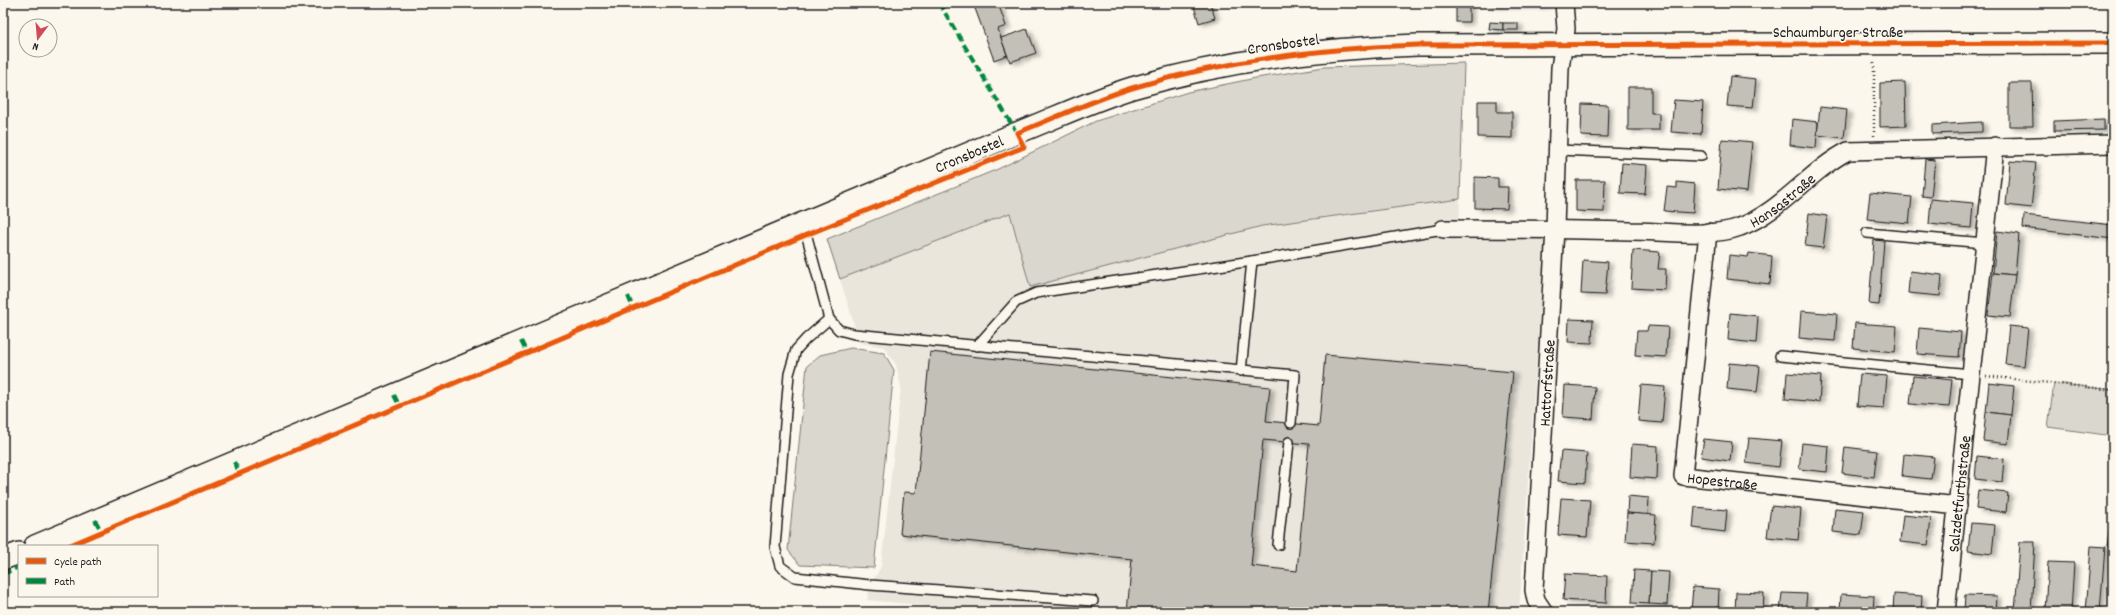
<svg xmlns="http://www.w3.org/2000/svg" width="2116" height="615" font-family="Dekko,sans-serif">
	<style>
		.built { fill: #eae6dc }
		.green { fill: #dad7ce; stroke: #7b7a75 }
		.building { fill: #c3c0b8; stroke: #1c1c1c; fill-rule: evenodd; filter: url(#shadow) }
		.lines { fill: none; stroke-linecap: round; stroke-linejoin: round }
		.service-casing { stroke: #1c1c1c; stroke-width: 12 }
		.minor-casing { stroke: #1c1c1c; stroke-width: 20 }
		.tertiary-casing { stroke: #1c1c1c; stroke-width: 24 }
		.path { stroke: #1c1c1c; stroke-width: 2.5; stroke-dasharray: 1 3; stroke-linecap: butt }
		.service { stroke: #fbf7ec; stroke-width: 9 }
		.minor { stroke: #fbf7ec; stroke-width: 17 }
		.tertiary { stroke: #fbf7ec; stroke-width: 21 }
		.quiet { stroke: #00873e; stroke-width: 4; stroke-dasharray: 8 4; stroke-linecap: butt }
		.cycleway-casing { stroke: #fbf7ec; stroke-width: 8 }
		.cycleway { stroke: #e8590c; stroke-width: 5 }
		.labels { text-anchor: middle; stroke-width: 3.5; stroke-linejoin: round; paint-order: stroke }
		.street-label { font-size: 16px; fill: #1c1c1c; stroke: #fbf7ec }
	</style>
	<defs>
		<filter id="shadow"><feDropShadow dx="4.5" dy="2.5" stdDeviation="2" flood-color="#0004"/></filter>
	</defs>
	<rect width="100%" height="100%" fill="#fbf7ec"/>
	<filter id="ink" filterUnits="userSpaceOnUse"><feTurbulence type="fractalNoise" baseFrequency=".025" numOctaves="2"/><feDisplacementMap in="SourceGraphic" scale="8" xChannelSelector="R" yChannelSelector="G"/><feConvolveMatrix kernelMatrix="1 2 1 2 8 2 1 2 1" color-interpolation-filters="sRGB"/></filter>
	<g filter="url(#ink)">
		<!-- built -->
		<polygon class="built" points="1460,199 1459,240 1545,238 1519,612 970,612 970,610 867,600 870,585 881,567 901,386 896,365 884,347 860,343 840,279 1010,213 1030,286 1262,226"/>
		<!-- green -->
		<g class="green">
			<polygon points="1464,63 1460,199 1262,226 1030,287 1010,213 840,279 827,239 998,169 1096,121 1188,92 1256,78 1324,67"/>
			<polygon points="851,348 884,353 894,370 874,568 800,565 788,550 807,366 820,355"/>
			<polygon points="2054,383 2113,390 2113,436 2048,427"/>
		</g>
		<!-- building -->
		<g class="building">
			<polygon points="973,3 998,3 1006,26 998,29 1007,55 994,60"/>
			<polygon points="1193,3 1210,3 1215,18 1199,23"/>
			<rect x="1456" y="3" width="13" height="19"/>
			<rect x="1487" y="3" width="30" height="2"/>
			<rect x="1517" y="3" width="28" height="2"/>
			<polygon points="1490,22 1503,23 1503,30 1489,29"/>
			<rect x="1503" y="23" width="15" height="7"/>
			<polygon points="1027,29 1036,53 1010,62 1001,38"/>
			<polygon points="1730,76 1756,79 1753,108 1727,106"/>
			<polygon points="1905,82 1906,126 1880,127 1880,83"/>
			<polygon points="2009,83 2032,83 2033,126 2009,126"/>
			<polygon points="1628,87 1651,87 1651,113 1659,113 1659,130 1628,130"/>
			<polygon points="1674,100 1703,102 1701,134 1671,132"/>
			<polygon points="1478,101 1497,101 1497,112 1512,112 1512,138 1478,137"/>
			<polygon points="1582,104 1608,105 1607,137 1581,136"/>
			<polygon points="1820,107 1847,110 1844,138 1817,135"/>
			<polygon points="1792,119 1818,122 1816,148 1790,145"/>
			<polygon points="2104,119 2104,130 2054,131 2054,121"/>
			<polygon points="1982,122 1982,132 1932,134 1932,125"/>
			<polygon points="1722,139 1752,142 1747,192 1718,189"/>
			<polygon points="1925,159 1935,160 1931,197 1922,196"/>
			<polygon points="2010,161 2036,163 2031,208 2006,205"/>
			<polygon points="1622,163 1647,165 1645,194 1620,193"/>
			<polygon points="1475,177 1498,178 1498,187 1508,187 1507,209 1475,208"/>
			<polygon points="1576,180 1605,180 1604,212 1576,211"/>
			<polygon points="1677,182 1695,184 1693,213 1664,211 1667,187 1677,188"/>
			<polygon points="1870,193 1912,197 1909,223 1867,219"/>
			<polygon points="1931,199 1973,203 1971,228 1929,224"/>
			<polygon points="1809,213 1827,216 1823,248 1805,246"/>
			<polygon points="2024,215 2113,225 2113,239 2023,228"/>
			<polygon points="1997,231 2019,234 2015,275 1993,273"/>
			<polygon points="1874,240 1884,241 1879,305 1869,304"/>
			<polygon points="1633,250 1660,252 1658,269 1666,269 1665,290 1631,288"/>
			<polygon points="1749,253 1772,256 1770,284 1727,279 1729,255 1748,257"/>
			<polygon points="1583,260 1608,262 1605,295 1581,294"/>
			<polygon points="1910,271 1942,275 1940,296 1908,293"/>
			<polygon points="1993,273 2015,275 2010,317 1988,315"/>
			<polygon points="1801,311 1837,314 1835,341 1799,338"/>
			<polygon points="1730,313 1758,316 1756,343 1728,340"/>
			<polygon points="1569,319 1593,320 1592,343 1568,342"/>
			<polygon points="1855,323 1897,326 1895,352 1853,348"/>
			<polygon points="1648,326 1668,327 1666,357 1635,355 1637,331 1647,331"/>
			<polygon points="2009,326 2028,328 2024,366 2005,364"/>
			<polygon points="1919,328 1961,332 1959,357 1917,354"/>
			<path d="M930 352 1270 387 1266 421 1319 426 1325 355 1513 372 1488 612H1127L1132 559 900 534 904 492 916 493ZM1263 440 1309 444 1297 571 1251 566Z"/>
			<polygon points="1729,363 1760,366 1757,392 1727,389"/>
			<polygon points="1787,373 1821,376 1819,402 1785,399"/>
			<polygon points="1860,374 1887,376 1884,408 1857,406"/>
			<polygon points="1913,376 1952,380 1949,407 1910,404"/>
			<polygon points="1989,383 2014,386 2011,415 1986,412"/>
			<polygon points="1565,385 1595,387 1593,419 1563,417"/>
			<polygon points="1641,385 1665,387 1662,423 1638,421"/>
			<polygon points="1986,412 2011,415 2008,444 1983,441"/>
			<polygon points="1749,438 1782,441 1779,467 1746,463"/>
			<polygon points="1704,439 1732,442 1730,461 1701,457"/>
			<polygon points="1802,443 1829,446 1827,472 1799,469"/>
			<polygon points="1632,444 1658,446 1657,479 1630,477"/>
			<polygon points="1845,447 1877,451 1874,477 1842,473"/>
			<polygon points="1561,451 1587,453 1585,483 1558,481"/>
			<polygon points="1904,454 1934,457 1931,479 1902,476"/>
			<polygon points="1977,456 2004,459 2002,482 1975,479"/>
			<polygon points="1978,490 2008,493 2006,512 1976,509"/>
			<polygon points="1628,496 1649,498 1648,515 1627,513"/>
			<polygon points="1561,498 1590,500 1587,537 1558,535"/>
			<polygon points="1771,506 1801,509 1798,540 1767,537"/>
			<polygon points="1695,507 1727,510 1725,532 1693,528"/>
			<polygon points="1835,508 1864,511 1861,535 1833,532"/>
			<polygon points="1627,513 1656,515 1654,543 1625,541"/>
			<polygon points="1903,515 1931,518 1928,545 1900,542"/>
			<polygon points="1971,523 1995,525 1992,554 1968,551"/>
			<polygon points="2109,533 2113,534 2113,547 2107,546"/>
			<polygon points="2020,542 2035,542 2031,612 2015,612"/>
			<polygon points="2091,546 2105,547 2100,612 2086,612"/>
			<polygon points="2048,562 2074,563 2071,612 2045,612"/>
			<polygon points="1634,570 1651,571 1649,604 1632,603"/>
			<polygon points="1651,571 1669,572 1667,605 1649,604"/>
			<polygon points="1565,574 1607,576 1606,603 1563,600"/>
			<polygon points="1693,587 1719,589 1718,612 1691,611"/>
			<polygon points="1736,592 1764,593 1763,612 1735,612"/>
			<polygon points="1782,593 1807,594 1805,612 1780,612"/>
			<polygon points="1841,594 1874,596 1873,612 1840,612"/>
			<polygon points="1894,594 1922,596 1921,612 1893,612"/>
			<polygon points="1965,595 1997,596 1996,612 1964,612"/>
			<polygon points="1996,609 2016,610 2015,612 1996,612"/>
		</g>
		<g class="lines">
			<defs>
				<g id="service">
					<polyline points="1558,150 1701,156"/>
					<polyline points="803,222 829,319 806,339 796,350 789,374 775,547 780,566 795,577 870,585 1093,601"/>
					<polyline points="1867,233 1985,243"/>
					<polyline points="829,319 839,330 854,334 1295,375 1291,423"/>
					<polyline points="977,346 1016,302 1036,293 1252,261 1443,229"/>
					<polyline points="1780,356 1971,374"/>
					<polyline points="1241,371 1252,261"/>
					<polyline points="1278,545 1289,442"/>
				</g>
				<g id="minor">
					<path id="s1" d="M1443 229C1506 229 1568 229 1631 231 1661 231 1712 238 1740 227 1781 212 1809 171 1848 151L2113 144"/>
					<path id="s2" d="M1708 232 1683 476 1958 506"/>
					<path id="s3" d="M1544 612 1536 600 1534 590 1555 229 1560 68 1566 29 1564 3"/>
					<path id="s4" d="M1946 612 1995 146"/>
				</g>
				<g id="tertiary">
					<path id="s5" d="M35 546 1017 133C1055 118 1093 100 1132 88 1226 60 1321 48 1418 45L2113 43"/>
					<polyline points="3,559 19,553"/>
				</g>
			</defs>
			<!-- service casing -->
			<use href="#service" class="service-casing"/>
			<!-- minor casing -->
			<use href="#minor" class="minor-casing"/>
			<!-- tertiary casing -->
			<use href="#tertiary" class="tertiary-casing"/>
			<!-- path -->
			<g class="path">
				<polyline points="1874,136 1874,61"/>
				<polyline points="1986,376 2113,390"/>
			</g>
			<!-- service -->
			<use href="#service" class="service"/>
			<!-- minor -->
			<use href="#minor" class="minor"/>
			<!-- tertiary -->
			<use href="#tertiary" class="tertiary"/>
			<!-- quiet -->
			<g class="quiet">
				<polyline points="939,3 1018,135"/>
				<polyline points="628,296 633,308"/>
				<polyline points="521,341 527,353"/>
				<polyline points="394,395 400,407"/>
				<polyline points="234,462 240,474"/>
				<polyline points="95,520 102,532"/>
				<polyline points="3,574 19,567"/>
			</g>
			<defs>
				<path id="cycleway" d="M68 546 806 235 1024 147 1017 133C1055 118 1093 100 1132 88 1226 60 1321 48 1418 45L2113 43"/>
			</defs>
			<!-- cycleway casing -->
			<use href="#cycleway" class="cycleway-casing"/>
			<!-- cycleway -->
			<use href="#cycleway" class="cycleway"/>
		</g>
	</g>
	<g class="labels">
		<!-- street labels -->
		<g class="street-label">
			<text x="1838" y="37">Schaumburger Straße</text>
			<text transform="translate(1283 43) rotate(-8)" y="6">Cronsbostel</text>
			<text dy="6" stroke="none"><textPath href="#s5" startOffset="1013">Cronsbostel</textPath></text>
			<text dy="6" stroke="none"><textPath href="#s1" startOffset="348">Hansastraße</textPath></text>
			<text dy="6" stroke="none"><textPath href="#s3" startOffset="232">Hattorfstraße</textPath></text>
			<text dy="6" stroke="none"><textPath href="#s2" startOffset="285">Hopestraße</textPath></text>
			<text dy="6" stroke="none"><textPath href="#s4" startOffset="119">Salzdetfurthstraße</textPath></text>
		</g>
	</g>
	<!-- margin -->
	<rect width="2116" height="615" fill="none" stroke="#fbf7ec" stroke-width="16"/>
	<rect x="8" y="8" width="2100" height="599" fill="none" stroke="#1c1c1c" stroke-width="1.5" filter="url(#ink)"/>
	<!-- legend -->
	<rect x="18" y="545" width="140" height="52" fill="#fbf7ec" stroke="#a29f99"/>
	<rect x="26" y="558" width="20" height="6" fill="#e8590c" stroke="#a29f99"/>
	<text x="54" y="565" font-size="12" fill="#1c1c1c">Cycle path</text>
	<rect x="26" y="578" width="20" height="6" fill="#00873e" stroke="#a29f99"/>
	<text x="54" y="585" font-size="12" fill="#1c1c1c">Path</text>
	<!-- north arrow -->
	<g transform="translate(38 38) rotate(196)"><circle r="19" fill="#fbf7ec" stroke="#a29f99"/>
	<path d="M0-3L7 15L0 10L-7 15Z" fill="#d1495b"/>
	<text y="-6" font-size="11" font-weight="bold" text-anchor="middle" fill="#1c1c1c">N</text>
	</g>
</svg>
